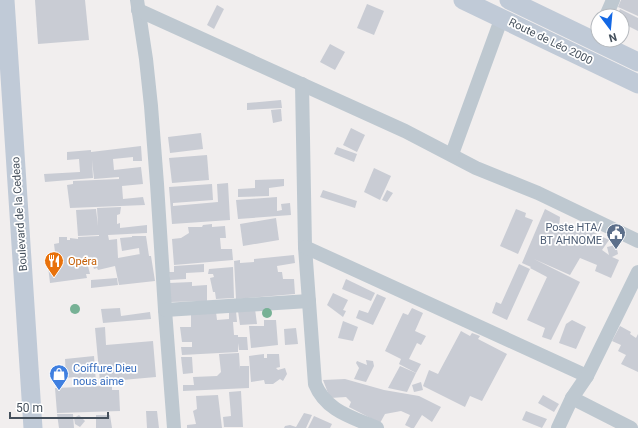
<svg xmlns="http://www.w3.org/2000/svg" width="638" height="428" font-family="Roboto,sans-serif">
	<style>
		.building { fill: #c9ccd4 }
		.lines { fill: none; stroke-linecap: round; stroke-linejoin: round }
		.street { stroke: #bec8d0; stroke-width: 14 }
		.secondary { stroke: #c0cad7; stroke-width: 19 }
		.tree { fill: #77b195 }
		.labels { text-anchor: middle; stroke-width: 3.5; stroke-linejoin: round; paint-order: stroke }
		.street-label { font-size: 11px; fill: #45505c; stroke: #fff }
		.service-label { font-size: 11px; fill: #4e5e75; stroke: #fff; text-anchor: end }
		.food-label { font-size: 11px; fill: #c56008; stroke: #fff; text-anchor: start }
		.shop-label { font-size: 11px; fill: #366cbe; stroke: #fff; text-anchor: start }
	</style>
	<rect width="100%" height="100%" fill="#f1eeee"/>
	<!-- building -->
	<g class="building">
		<polygon points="35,0 85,0 89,40 38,44"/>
		<polygon points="621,0 638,0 638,16 618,7"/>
		<polygon points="367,4 384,11 374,35 357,28"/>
		<polygon points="217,5 224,9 214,29 207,25"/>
		<polygon points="620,9 638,18 638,31 622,23 622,16 617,16"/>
		<polygon points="330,44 345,52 335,70 320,62"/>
		<polygon points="281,100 282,108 247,110 247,103"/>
		<polygon points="281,109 282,121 273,123 271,110"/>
		<polygon points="351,128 365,135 357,152 343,145"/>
		<polygon points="201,133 203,149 170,153 168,137"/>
		<polygon points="141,146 142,161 133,161 133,157 113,159 114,170 141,167 143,184 122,186 123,199 143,197 145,205 70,208 67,185 73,184 73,181 119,179 119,177 94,179 92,160 93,178 45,182 44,174 80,172 79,159 67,160 67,152 91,150 91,152"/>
		<polygon points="337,147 357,154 354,162 334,154"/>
		<polygon points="207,155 209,180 172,183 169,158"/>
		<polygon points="374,168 391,176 380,200 364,192"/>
		<polygon points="284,179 284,186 269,188 269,196 238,197 238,189 255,188 255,180"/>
		<polygon points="228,183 230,220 172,224 169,187 212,184 213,200 173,203 173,206 218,202 217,184"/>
		<polygon points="323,190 357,201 355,208 320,197"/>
		<polygon points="387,190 393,193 387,202 382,200"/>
		<polygon points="277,197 277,211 282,210 281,204 290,203 291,215 238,219 236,200"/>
		<polygon points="121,207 120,214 117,215 117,224 120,223 120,228 147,225 147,233 108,235 109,240 117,239 118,258 140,254 140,257 139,248 122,251 120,238 132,237 132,236 146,236 149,256 151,256 155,281 119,285 115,266 98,270 97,268 94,269 91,260 85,261 85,267 88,266 90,274 86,274 87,278 50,283 48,266 53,265 51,253 55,252 54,244 59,243 59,237 67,237 67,240 70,240 70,238 78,239 78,237 99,236 99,235 78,236 76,210 96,209 98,226 97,208"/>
		<polygon points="516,209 526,213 525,217 533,220 518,254 500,246"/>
		<polygon points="545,209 560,217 559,227 562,223 574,229 577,224 609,240 602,250 609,255 607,247 616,245 618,254 612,257 619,260 611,278 595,271 597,265 580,258 570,275 534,259 580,282 551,340 542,337 545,328 527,320 547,277 530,268 531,267 522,263"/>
		<polygon points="276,218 279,240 243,246 240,224"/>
		<polygon points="212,224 212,227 225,226 226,238 220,238 221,249 232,249 233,260 174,265 172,239 181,238 189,233 188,227 202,227 203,225"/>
		<polygon points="294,255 295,263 277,266 278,272 282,272 283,279 294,279 295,294 236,299 234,261 240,260 240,263 254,262 254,259"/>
		<polygon points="204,264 204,272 186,273 186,279 170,280 169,272 174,272 174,266"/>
		<polygon points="519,264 530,269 507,320 492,313 496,302 501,304"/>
		<polygon points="233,267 234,298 216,299 215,292 213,292 210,278 214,277 213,274 208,274 209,269"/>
		<polygon points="117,278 118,285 91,288 91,280"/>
		<polygon points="346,279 375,293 371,301 342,289"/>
		<polygon points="192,282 192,286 207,285 207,301 170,302 169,283"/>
		<polygon points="333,293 348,300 343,310 346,311 343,317 327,305"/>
		<polygon points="377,294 386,298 373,325 356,318 359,310 368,313"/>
		<polygon points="120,308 121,316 150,312 151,319 103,323 101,309"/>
		<polygon points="412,308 423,313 415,331 426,336 421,345 417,343 409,359 421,364 416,373 399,364 401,359 385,351 403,313 408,315"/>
		<polygon points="255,309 257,324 240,325 238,311"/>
		<polygon points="236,311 237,322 233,322 234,335 238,335 238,337 247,337 248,350 239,350 238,343 238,352 182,355 181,347 192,347 192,342 182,342 180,327 191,327 191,315 216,312 217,320 229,319 229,312"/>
		<polygon points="264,320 276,320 278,345 251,348 249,326 264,326"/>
		<polygon points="572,320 586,327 576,349 559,343 566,324"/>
		<polygon points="343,321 358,327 353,341 338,338"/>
		<polygon points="620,326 631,332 630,334 636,338 638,334 638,372 621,364 626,355 618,351 621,345 612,341"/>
		<polygon points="105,327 106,345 153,341 156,377 100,382 95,328"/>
		<polygon points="296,328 298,344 285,345 284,329"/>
		<polygon points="461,331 470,336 472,333 480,336 478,339 507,354 482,401 470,396 465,407 423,386 429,370 438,374"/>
		<polygon points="239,353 240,370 240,366 249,366 249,388 183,391 183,385 194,385 193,377 217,376 221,372 219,354"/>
		<polygon points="264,354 264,358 267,358 267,354 279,354 280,367 276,368 278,370 285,368 287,374 283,381 280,379 273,384 265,384 264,380 251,382 249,356"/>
		<polygon points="94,356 96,383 76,385 75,377 66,378 65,359"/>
		<polygon points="181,357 192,357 193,373 183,374"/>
		<polygon points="366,360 373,361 374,366 366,382 354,379 359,368 356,363 357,361 367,365"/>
		<polygon points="400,366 416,373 407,392 388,388"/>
		<polygon points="345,379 384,390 419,396 441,407 432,422 422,415 414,428 411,428 405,425 410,415 401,411 385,414 380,423 349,407 351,402 346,397 330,398 323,380"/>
		<polygon points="421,382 423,390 414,392 412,385"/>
		<polygon points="104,384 112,384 112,390 119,390 120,411 57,413 55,388 104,386"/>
		<polygon points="241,391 243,427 224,427 223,417 231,416 229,392"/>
		<polygon points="218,395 222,428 187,428 187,425 196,424 193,411 197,409 196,396"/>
		<polygon points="543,395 559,404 554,412 538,403"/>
		<polygon points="146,411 157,411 159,428 147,428"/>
		<polygon points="526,411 547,419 542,428 522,420"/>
		<polygon points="304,413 312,415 306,428 284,428 285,426 290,425 296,427"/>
		<polygon points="57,414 73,414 74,428 59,428"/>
		<polygon points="79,415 85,421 80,427 75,424 74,418"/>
		<polygon points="96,415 110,415 112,428 96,428"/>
		<polygon points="314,416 332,424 330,428 308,428"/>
	</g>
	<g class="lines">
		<!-- street -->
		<g class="street">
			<polyline points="137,0 146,59 151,106 157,184 165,310 174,428"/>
			<polyline points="138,10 405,131 476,168 538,193 638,241"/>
			<polyline points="606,16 613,0"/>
			<path d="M302 84 305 247 315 384C326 411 352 417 377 428"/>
			<polyline points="452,154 502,17"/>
			<polyline points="305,247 587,376"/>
			<polyline points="165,310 309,301"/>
			<polyline points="572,398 631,428"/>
			<polyline points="558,428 572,398 587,376 638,272"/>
		</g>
		<!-- secondary -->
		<g class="secondary">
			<polyline points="5,0 33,428"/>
			<polyline points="463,0 638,84"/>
			<polyline points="509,0 638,62"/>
		</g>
	</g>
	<!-- trees -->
	<g class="tree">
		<circle cx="75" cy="309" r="5"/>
		<circle cx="267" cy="313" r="5"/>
	</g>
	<!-- icons -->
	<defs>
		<symbol id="civic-pin" viewBox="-11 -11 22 30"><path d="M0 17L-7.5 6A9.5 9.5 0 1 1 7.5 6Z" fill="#5c6f8a" stroke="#fff"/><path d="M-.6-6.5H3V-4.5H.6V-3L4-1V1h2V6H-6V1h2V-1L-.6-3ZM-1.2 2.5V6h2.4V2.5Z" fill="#fff"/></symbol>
		<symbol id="restaurant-pin" viewBox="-11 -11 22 30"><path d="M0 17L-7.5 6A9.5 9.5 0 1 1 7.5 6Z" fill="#e8710a" stroke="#fff"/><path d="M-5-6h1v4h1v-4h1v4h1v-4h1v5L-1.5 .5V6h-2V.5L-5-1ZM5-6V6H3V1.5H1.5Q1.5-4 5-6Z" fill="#fff"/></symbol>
		<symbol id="shop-pin" viewBox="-11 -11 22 30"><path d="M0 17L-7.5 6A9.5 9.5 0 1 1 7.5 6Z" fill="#3f7fe0" stroke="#fff"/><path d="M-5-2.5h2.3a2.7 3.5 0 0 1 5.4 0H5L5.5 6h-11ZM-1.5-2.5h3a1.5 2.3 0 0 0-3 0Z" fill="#fff"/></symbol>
	</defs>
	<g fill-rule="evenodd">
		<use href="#civic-pin" x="605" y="222" width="22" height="30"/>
		<use href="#restaurant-pin" x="43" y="250" width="22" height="30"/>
		<use href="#shop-pin" x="48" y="363" width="22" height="30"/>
	</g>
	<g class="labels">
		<!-- street labels -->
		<g class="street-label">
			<text transform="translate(551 41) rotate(26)" y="4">Route de Léo 2000</text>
			<text transform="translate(19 214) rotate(-94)" y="4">Boulevard de la Cedeao</text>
		</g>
		<!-- service labels -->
		<g class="service-label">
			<text x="602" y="231">Poste HTA/<tspan x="602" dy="13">BT AHNOME</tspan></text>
		</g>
		<!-- food labels -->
		<g class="food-label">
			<text x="68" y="265">Opéra</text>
		</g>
		<!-- shop labels -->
		<g class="shop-label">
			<text x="73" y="372">Coiffure Dieu<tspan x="73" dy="13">nous aime</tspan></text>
		</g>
	</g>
	<!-- north arrow -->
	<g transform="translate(610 28) rotate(164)"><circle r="19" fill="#ffffff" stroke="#b5b9be"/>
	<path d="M0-3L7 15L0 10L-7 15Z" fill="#1468e4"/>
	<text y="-6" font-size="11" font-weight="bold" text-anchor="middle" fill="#45505c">N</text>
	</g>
	<!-- scale -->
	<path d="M10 412v6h98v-6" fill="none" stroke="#45505c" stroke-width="2"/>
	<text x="16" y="412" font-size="12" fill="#45505c" stroke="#ffffff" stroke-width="3" paint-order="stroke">50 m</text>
</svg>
